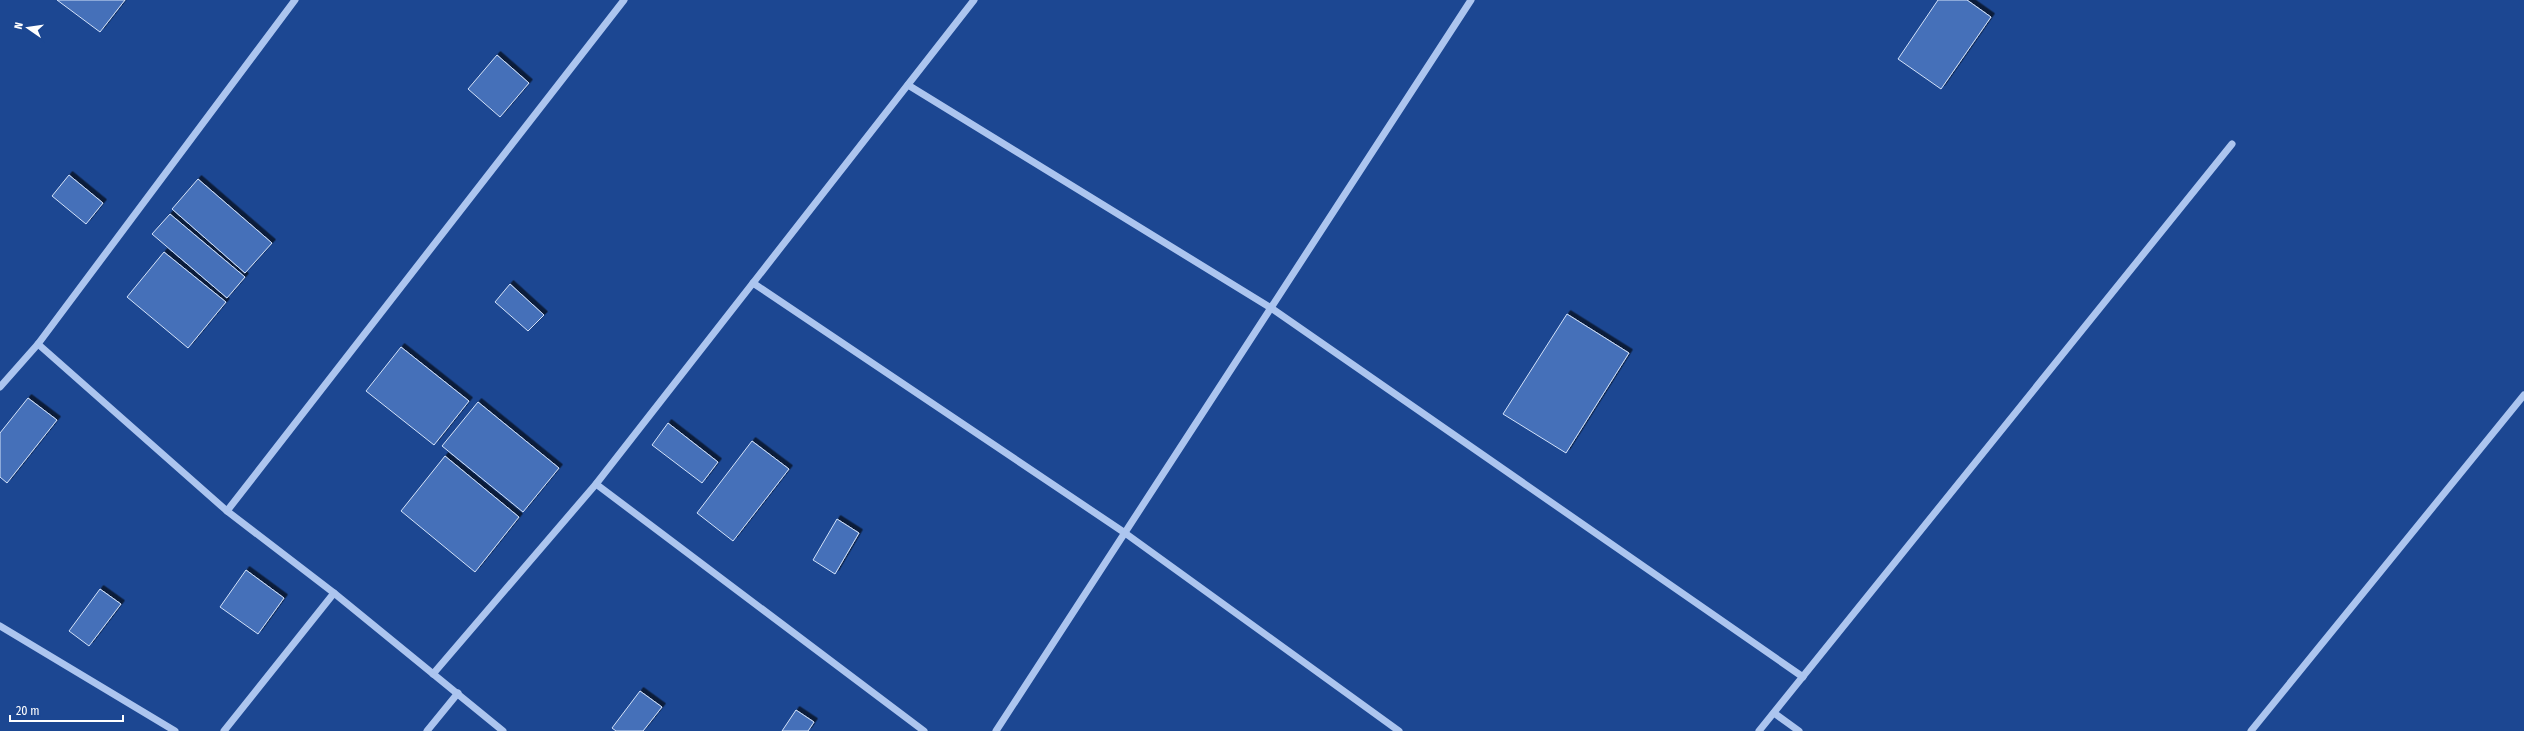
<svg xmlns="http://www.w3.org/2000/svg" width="2524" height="731" font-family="'Fira Sans Condensed',sans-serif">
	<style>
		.building { fill: #4470b9; stroke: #d3e2fa; filter: url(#shadow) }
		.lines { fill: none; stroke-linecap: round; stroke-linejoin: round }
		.minor { stroke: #acc5ef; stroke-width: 7 }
	</style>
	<defs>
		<filter id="shadow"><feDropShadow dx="3.5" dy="-3.5" stdDeviation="0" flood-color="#0009"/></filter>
	</defs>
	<rect width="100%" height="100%" fill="#1c4792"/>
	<!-- building -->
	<g class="building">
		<polygon points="57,0 125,0 100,32"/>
		<polygon points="1938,0 1967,0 1991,17 1941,89 1898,59"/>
		<polygon points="497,55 529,83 500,117 468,89"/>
		<polygon points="69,175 103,203 86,224 52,196"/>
		<polygon points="198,179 272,243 245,273 172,209"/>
		<polygon points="170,214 245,277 227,298 152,234"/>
		<polygon points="164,252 226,302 188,348 127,297"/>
		<polygon points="510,284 544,315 528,331 495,302"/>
		<polygon points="1567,314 1629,353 1566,453 1503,414"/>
		<polygon points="401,347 469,401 434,445 366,391"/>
		<polygon points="28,398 57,420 7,483 0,477 0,433"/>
		<polygon points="478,402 559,468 523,512 442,446"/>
		<polygon points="668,423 718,462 702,483 652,445"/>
		<polygon points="752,441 789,469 733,541 697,513"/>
		<polygon points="445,456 519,517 475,572 401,511"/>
		<polygon points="837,519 859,533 835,574 813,560"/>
		<polygon points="246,570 284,598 258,634 220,607"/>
		<polygon points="100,589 121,604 89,646 69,631"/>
		<polygon points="640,691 662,707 643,731 616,731 612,728"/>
		<polygon points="796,710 814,722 808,731 782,731"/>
	</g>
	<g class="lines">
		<!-- minor -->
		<g class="minor">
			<polyline points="908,85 1271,308 1803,677"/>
			<polyline points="753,283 1125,533 1399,731"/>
			<polyline points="38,344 227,511 334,593 503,731"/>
			<polyline points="0,387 38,344 295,0"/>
			<polyline points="596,484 924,731"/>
			<polyline points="227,511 624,0"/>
			<polyline points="0,626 175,731"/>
			<polyline points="433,674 596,484 974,0"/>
			<polyline points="1774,713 1799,731"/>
			<polyline points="224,731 334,593"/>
			<polyline points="427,731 458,693"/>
			<polyline points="996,731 1471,0"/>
			<polyline points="1759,731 2232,144"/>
			<polyline points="2251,731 2524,395"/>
		</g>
	</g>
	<!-- north arrow -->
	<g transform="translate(28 28) rotate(283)" stroke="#1c4792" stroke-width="3" paint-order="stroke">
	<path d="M0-3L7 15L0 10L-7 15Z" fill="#ffffff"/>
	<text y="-6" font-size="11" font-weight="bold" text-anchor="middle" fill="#ffffff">N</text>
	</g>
	<!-- scale -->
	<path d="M10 715v6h113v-6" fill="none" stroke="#ffffff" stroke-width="2"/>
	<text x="16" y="715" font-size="12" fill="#ffffff" stroke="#1c4792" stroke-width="3" paint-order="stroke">20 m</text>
</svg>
